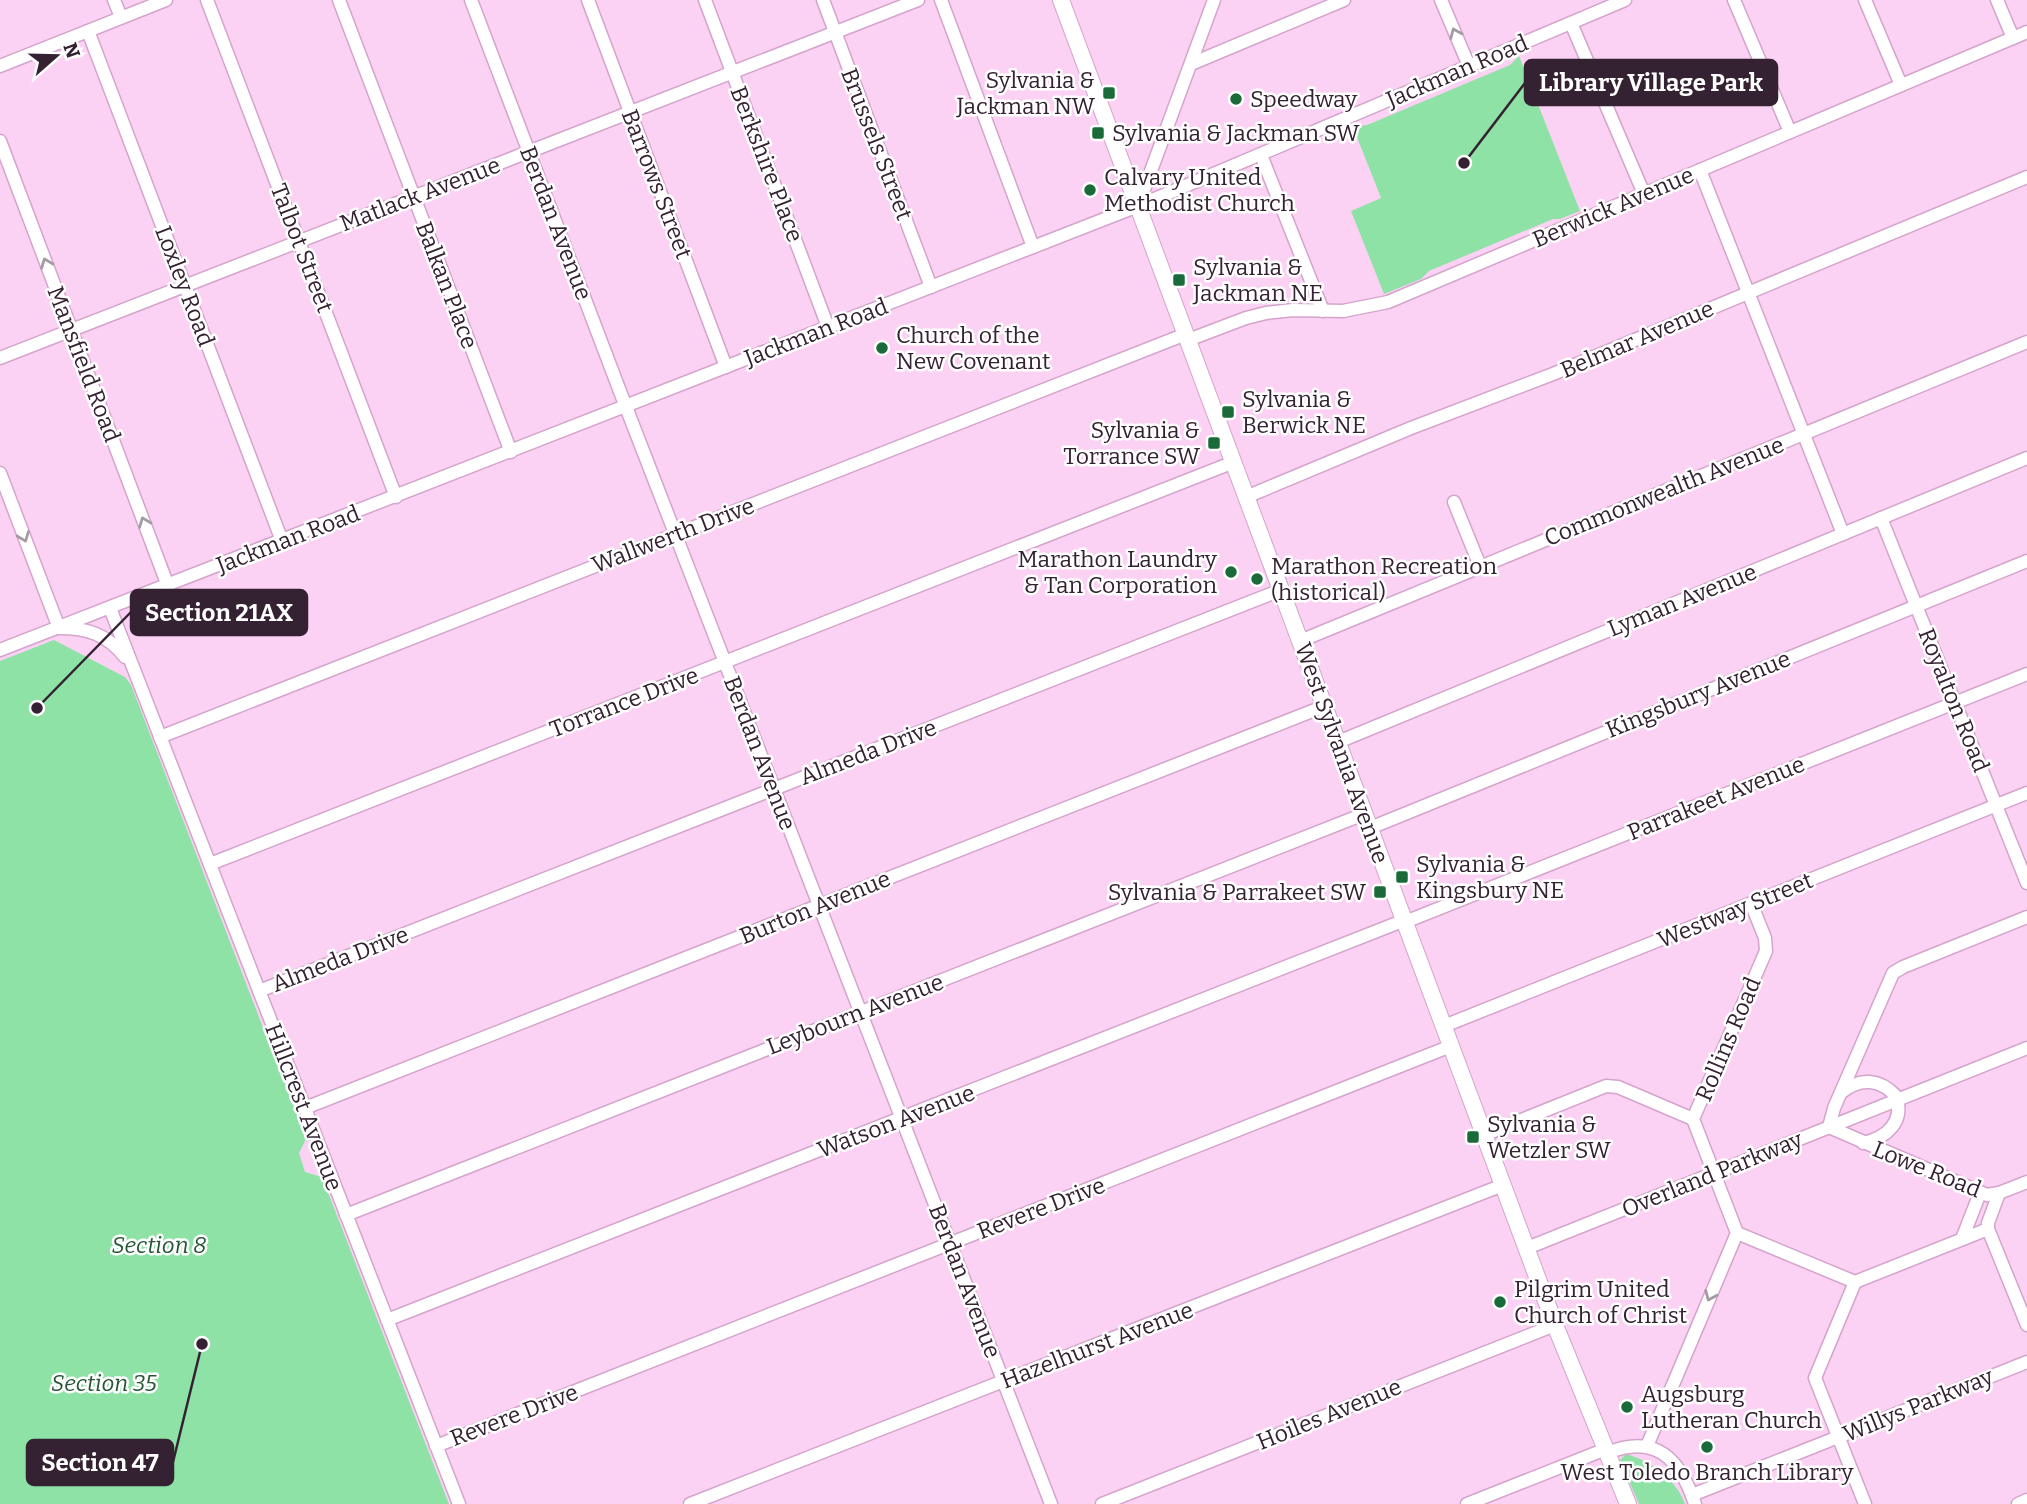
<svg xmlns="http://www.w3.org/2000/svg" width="2027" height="1504" font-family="Bitter,serif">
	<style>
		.green { fill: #8ee2a6 }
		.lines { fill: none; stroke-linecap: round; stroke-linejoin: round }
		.minor-casing { stroke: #d5a4cc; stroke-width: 15 }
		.major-casing { stroke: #d5a4cc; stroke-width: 18 }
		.minor { stroke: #fff; stroke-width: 12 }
		.major { stroke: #fff; stroke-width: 16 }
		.oneway { stroke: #a49ba2 }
		.poi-dot { fill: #1a6a3a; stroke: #fff; stroke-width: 2.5 }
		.labels { text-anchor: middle; stroke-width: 5; stroke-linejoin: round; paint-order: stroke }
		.street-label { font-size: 23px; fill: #342131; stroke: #fff }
		.poi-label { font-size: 23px; fill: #342131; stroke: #fff; text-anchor: start }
		.park-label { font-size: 23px; font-style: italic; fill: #275736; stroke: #fff }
		.leader { fill: none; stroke: #342131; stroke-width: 2.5 }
		.callout-dot { fill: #342131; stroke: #fff; stroke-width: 2.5 }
		.callout { fill: #342131; stroke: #342131; stroke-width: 2.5 }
		.callout-label { font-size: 24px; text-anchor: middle; font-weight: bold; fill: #fff }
	</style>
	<rect width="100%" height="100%" fill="#fbd2f4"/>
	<!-- green -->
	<g class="green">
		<polygon points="1519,56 1580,211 1560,219 1553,219 1429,271 1421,279 1384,294 1351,211 1381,198 1353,127 1367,125 1510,65"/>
		<polygon points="54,640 125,677 131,685 306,1139 299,1153 305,1172 322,1177 449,1504 0,1504 0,661"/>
		<path d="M1626 1454C1651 1461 1676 1479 1685 1504H1639L1620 1460Z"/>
	</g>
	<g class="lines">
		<defs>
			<g id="minor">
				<polyline points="114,0 121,17"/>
				<polyline points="207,0 396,497"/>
				<polyline points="339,0 511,452"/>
				<polyline points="471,0 621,394 1051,1504"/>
				<polyline points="588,0 726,367"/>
				<polyline points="705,0 828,327"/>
				<polyline points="823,0 931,287"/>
				<polyline points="941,0 1033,247"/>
				<polyline points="1441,0 1469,66"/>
				<polyline points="1734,0 1790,132"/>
				<polyline points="1865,0 1901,85"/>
				<polyline points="1997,0 2013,38"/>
				<polyline points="1571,23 1644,194"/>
				<polyline points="88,31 282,541"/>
				<polyline points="1191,64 1344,0"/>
				<polyline points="0,66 166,0"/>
				<polyline points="0,141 168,586"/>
				<polyline points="1261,155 1323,311"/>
				<polyline points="1700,170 1843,534"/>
				<polyline points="1138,206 1214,0"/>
				<polyline points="1188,340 1246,318 1266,313 1293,310 1343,311 1388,302 2027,32"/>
				<polyline points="0,358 918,0"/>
				<path d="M0 473 59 628C87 628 107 634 125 657"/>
				<polyline points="1246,497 1411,428 1553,374 2027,177"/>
				<polyline points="1454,502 1480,566"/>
				<polyline points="1881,518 2027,883"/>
				<polyline points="110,608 459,1504"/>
				<polyline points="1300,641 2027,342"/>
				<polyline points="0,650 1138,206 1625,0"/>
				<polyline points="160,737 1186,334"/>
				<polyline points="1338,742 2027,458"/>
				<polyline points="1370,828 2027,561"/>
				<polyline points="210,864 1234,462"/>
				<polyline points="2027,917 1903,967 1893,973 1834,1108 1829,1127 1987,1195 1999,1193 2027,1182"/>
				<polyline points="1405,922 2027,674"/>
				<polyline points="259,991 1281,590"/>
				<polyline points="1444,1026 2027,793"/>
				<path d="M1842 1092C1860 1077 1880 1079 1896 1096 1905 1121 1887 1138 1863 1143"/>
				<polyline points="305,1108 1325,706"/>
				<polyline points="1484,1135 1606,1086 1618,1087 1693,1119"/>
				<polyline points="1999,1193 1988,1223 1988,1229 2027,1325"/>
				<polyline points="346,1215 1364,814"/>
				<polyline points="1737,1233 1855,1282 1988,1229"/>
				<polyline points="1962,1239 1980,1193"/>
				<polyline points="1527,1248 2027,1048"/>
				<polyline points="1855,1282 1815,1378 1865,1504"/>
				<polyline points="387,1320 1405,920"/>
				<polyline points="436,1446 1451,1046"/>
				<polyline points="1647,1446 1737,1233 1693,1119 1766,951 1765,938 1751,903"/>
				<path d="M1607 1453C1656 1433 1680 1459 1695 1504"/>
				<polyline points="1692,1495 2027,1362"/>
				<polyline points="690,1504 1503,1185"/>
				<polyline points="1102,1504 1555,1325"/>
				<polyline points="1467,1504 1606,1449"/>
				<polyline points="2018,1504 2027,1500"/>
			</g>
			<polyline id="major" points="1061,0 1555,1325 1628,1504"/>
		</defs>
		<!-- minor casing -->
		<use href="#minor" class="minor-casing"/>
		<!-- major casing -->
		<use href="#major" class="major-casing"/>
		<!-- minor -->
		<use href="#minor" class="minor"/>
		<!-- major -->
		<use href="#major" class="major"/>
	</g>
	<!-- one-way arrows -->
	<defs><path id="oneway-chevron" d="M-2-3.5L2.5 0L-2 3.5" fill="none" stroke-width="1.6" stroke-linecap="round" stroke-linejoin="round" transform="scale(1.75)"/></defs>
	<g class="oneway">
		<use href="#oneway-chevron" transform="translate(1455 33) rotate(-113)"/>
		<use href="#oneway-chevron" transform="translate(46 263) rotate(-111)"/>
		<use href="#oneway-chevron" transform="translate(144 522) rotate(-111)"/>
		<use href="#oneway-chevron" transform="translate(24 537) rotate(69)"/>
		<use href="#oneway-chevron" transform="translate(1710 1296) rotate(113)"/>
	</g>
	<!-- markers -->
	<g class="poi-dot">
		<rect x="1102" y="86" width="14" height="14" rx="3.5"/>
		<circle cx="1236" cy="99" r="7"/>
		<rect x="1091" y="126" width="14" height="14" rx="3.5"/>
		<circle cx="1090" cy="190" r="7"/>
		<rect x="1172" y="273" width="14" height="14" rx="3.5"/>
		<circle cx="882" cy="348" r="7"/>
		<rect x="1221" y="405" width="14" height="14" rx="3.5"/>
		<rect x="1207" y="436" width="14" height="14" rx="3.5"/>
		<circle cx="1231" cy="572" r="7"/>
		<circle cx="1257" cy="579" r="7"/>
		<rect x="1395" y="870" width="14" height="14" rx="3.5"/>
		<rect x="1373" y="885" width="14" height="14" rx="3.5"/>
		<rect x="1466" y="1130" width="14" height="14" rx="3.5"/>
		<circle cx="1500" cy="1302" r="7"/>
		<circle cx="1627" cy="1407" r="7"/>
		<circle cx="1707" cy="1447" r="7"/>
	</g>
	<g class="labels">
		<!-- street labels -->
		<g class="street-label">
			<text transform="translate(1457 71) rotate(-23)" y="8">Jackman Road</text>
			<text transform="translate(877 144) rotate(69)" y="8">Brussels Street</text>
			<text transform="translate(767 164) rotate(69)" y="8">Berkshire Place</text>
			<text transform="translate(657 184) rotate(69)" y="8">Barrows Street</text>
			<text transform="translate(420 194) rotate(-21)" y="8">Matlack Avenue</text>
			<text transform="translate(1613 207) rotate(-23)" y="8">Berwick Avenue</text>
			<text transform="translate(556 223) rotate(69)" y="8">Berdan Avenue</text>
			<text transform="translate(302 248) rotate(69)" y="8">Talbot Street</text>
			<text transform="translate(447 285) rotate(69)" y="8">Balkan Place</text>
			<text transform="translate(185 286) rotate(69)" y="8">Loxley Road</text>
			<text transform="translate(816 332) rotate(-21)" y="8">Jackman Road</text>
			<text transform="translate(1637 339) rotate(-23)" y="8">Belmar Avenue</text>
			<text transform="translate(84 364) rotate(69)" y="8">Mansfield Road</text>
			<text transform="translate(1664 491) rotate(-22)" y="8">Commonwealth Avenue</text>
			<text transform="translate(673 535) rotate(-21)" y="8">Wallwerth Drive</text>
			<text transform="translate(288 539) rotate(-21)" y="8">Jackman Road</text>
			<text transform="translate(1682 600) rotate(-22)" y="8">Lyman Avenue</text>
			<text transform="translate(1698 694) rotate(-22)" y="8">Kingsbury Avenue</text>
			<text transform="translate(1954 700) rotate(68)" y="8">Royalton Road</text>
			<text transform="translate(624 702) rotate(-21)" y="8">Torrance Drive</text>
			<text transform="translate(868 752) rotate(-21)" y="8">Almeda Drive</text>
			<text transform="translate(760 753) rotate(69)" y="8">Berdan Avenue</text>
			<text transform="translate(1342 753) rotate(70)" y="8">West Sylvania Avenue</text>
			<text transform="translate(1716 798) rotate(-22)" y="8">Parrakeet Avenue</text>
			<text transform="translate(815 907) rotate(-22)" y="8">Burton Avenue</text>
			<text transform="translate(1735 910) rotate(-22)" y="8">Westway Street</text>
			<text transform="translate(340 959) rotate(-21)" y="8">Almeda Drive</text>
			<text transform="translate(855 1014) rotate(-21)" y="8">Leybourn Avenue</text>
			<text transform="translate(1728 1039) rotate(-67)" y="8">Rollins Road</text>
			<text transform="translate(304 1107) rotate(69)" y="8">Hillcrest Avenue</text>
			<text transform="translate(896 1121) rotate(-21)" y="8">Watson Avenue</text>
			<text transform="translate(1927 1169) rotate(22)" y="8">Lowe Road</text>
			<text transform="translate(1712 1174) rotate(-22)" y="8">Overland Parkway</text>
			<text transform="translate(1041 1208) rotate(-21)" y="8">Revere Drive</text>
			<text transform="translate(965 1281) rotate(69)" y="8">Berdan Avenue</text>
			<text transform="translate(1097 1345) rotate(-21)" y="8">Hazelhurst Avenue</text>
			<text transform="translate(1918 1405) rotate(-22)" y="8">Willys Parkway</text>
			<text transform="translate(1329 1414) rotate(-22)" y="8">Hoiles Avenue</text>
			<text transform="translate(514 1415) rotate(-21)" y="8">Revere Drive</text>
		</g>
		<!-- poi labels -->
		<g class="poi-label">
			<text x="1095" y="88" text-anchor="end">Sylvania &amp;<tspan x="1095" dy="26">Jackman NW</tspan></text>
			<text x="1250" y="107">Speedway</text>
			<text x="1112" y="141">Sylvania &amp; Jackman SW</text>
			<text x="1104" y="185">Calvary United<tspan x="1104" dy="26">Methodist Church</tspan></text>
			<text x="1193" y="275">Sylvania &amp;<tspan x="1193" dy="26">Jackman NE</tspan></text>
			<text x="896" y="343">Church of the<tspan x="896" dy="26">New Covenant</tspan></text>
			<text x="1242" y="407">Sylvania &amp;<tspan x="1242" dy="26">Berwick NE</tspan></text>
			<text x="1200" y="438" text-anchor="end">Sylvania &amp;<tspan x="1200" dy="26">Torrance SW</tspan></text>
			<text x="1217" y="567" text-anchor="end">Marathon Laundry<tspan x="1217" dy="26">&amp; Tan Corporation</tspan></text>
			<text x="1271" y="574">Marathon Recreation<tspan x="1271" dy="26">(historical)</tspan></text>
			<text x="1416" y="872">Sylvania &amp;<tspan x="1416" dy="26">Kingsbury NE</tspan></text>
			<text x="1366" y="900" text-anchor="end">Sylvania &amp; Parrakeet SW</text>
			<text x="1487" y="1132">Sylvania &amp;<tspan x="1487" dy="26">Wetzler SW</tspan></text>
			<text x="1514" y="1297">Pilgrim United<tspan x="1514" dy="26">Church of Christ</tspan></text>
			<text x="1641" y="1402">Augsburg<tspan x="1641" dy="26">Lutheran Church</tspan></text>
			<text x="1707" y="1480" text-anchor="middle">West Toledo Branch Library</text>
		</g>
		<!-- park labels -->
		<g class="park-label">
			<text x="159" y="1253">Section 8</text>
			<text x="104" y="1391">Section 35</text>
		</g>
	</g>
	<!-- callouts -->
	<path class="leader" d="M1464 163L1525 83M37 708L131 612M202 1344L173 1462"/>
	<g class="callout-dot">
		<circle cx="1464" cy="163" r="7"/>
		<circle cx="37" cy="708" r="7"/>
		<circle cx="202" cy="1344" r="7"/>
	</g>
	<g class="callout">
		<rect x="1525" y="60" width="252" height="45" rx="7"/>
		<rect x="131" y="590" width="176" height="45" rx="7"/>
		<rect x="27" y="1440" width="146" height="45" rx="7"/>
	</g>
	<g class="callout-label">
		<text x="1651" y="91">Library Village Park</text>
		<text x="219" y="621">Section 21AX</text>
		<text x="100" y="1471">Section 47</text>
	</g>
	<!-- north arrow -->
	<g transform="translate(56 56) rotate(70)" stroke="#ffffff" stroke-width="5" paint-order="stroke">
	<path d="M0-5L12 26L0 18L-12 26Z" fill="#342131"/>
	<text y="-10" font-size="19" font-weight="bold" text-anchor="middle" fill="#342131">N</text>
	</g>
</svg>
